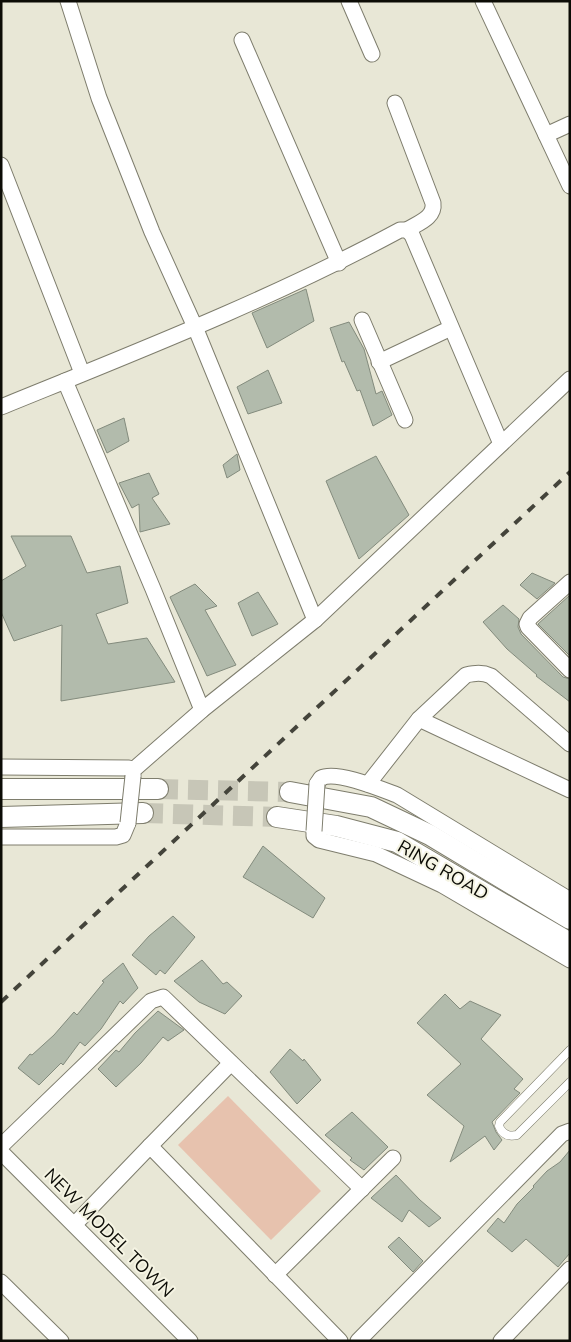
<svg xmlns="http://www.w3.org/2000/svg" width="571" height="1342" font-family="Mulish,sans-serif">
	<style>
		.green { fill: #e7c2ae }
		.building { fill: #b2bbac; stroke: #838b7d }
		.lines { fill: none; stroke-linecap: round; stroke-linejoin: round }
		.secondary-tunnel { stroke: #c7c6b7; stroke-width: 20; stroke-dasharray: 20 10; stroke-linecap: butt }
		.lane-casing { stroke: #7e7d6d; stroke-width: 9 }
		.street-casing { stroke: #7e7d6d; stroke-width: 17 }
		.secondary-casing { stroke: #7e7d6d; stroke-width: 22 }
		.lane { stroke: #fff; stroke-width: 8 }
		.street { stroke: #fff; stroke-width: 15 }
		.secondary { stroke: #fff; stroke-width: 20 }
		.rail { stroke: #44443b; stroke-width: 4; stroke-dasharray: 9 9; stroke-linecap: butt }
		.street-bridge-casing { stroke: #7e7d6d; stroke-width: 17; stroke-linecap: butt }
		.street-bridge { stroke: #fff; stroke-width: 15 }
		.labels { text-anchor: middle; stroke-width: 4; stroke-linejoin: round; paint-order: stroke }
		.street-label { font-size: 18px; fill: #0c0c06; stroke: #f5f4e3 }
	</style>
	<rect width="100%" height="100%" fill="#e8e7d6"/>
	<!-- green -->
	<polygon class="green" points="228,1096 321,1191 271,1240 178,1145"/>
	<!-- building -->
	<g class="building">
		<polygon points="306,289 314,321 267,348 252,313"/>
		<polygon points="349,322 364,349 376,394 382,391 392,415 373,426 360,390 357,391 344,361 342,362 330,328"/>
		<polygon points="268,370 282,403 248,414 237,387"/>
		<polygon points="124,418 129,441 107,453 97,430"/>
		<polygon points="237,454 240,470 227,478 223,465"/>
		<polygon points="376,456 409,515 359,559 326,481"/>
		<polygon points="149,473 159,494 152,498 170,524 140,532 139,504 132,508 119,483"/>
		<polygon points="11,536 71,536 87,573 120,566 128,603 96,614 108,644 147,638 175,682 61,701 62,625 14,641 1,612 1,581 26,566"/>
		<polygon points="532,573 555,583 537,599 520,585"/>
		<polygon points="195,584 217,606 205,610 236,665 207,676 170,597"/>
		<polygon points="258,592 278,624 252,636 238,603"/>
		<polygon points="570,595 570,656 538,624"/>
		<polygon points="503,605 519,619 518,627 521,634 563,677 570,679 570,702 536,676 537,675 507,649 483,622"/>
		<polygon points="263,846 325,898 313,918 243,877"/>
		<polygon points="173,916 195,937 165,974 160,970 156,975 132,955 149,936"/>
		<polygon points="202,960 223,984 227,982 242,996 225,1014 199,1002 174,981"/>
		<polygon points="123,963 138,988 123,1004 120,1001 101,1029 85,1046 80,1042 63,1065 61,1063 39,1085 18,1068 30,1054 32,1055 54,1035 74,1012 77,1015 104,982 102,981"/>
		<polygon points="445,994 460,1009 470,1001 501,1015 481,1039 523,1079 514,1089 520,1093 492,1122 496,1132 502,1140 494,1150 485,1136 450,1162 464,1126 427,1095 461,1064 417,1023"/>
		<polygon points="158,1011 184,1030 168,1041 163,1037 141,1063 116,1087 98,1069 116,1050 119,1052 135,1033"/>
		<polygon points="290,1049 303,1061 304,1059 321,1080 297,1104 270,1072"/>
		<polygon points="352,1112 388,1147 364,1170 350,1160 352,1158 325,1135"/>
		<polygon points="570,1150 570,1253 558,1267 526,1239 512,1252 487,1231 498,1218 504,1223 517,1204 534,1187 533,1186 547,1171 560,1162"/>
		<polygon points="396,1175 420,1200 441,1218 429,1227 409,1210 402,1222 371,1198"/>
		<polygon points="399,1237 423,1261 413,1272 388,1247"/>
	</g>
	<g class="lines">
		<!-- secondary-tunnel -->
		<g class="secondary-tunnel">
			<polyline points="158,789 290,792"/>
			<polyline points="143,813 277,817"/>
		</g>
		<defs>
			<path id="lane" d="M570 1050 500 1122 499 1126C502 1134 508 1137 517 1135L570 1082"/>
			<g id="street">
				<polyline points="68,1 99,98 152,232 195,327 315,620"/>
				<polyline points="349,1 372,54"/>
				<polyline points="483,1 570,186"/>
				<polyline points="242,40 339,263"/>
				<path d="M395 103 433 203C435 218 418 223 407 230"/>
				<polyline points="546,135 570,124"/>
				<polyline points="1,165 82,373"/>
				<polyline points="362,320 405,420"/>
				<polyline points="379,362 451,328"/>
				<polyline points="65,381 153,589 202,710"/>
				<path d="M1 407C136 352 272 299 400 230H407L412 235 501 444"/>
				<polyline points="570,582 530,618 527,624 528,627 570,670"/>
				<polyline points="419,719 570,790"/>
				<polyline points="1,767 129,768 132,771 133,776"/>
				<polyline points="132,771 202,710 315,620 570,379"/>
				<path d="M317 784 321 778C336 770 381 789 397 795L570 900"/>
				<path d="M368 784 419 719 466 675C475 673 482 672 491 676L570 744"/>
				<polyline points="314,831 314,836 319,840 376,854 442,885 570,960"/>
				<polyline points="1,837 116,837 123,835 128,823"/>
				<polyline points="1,1146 151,1001 163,997 362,1189"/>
				<polyline points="150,1146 231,1063"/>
				<polyline points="1,1152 190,1341"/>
				<polyline points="75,1224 150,1146 340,1341"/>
				<polyline points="275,1275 393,1158"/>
				<polyline points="1,1282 61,1341"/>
				<polyline points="358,1341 562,1134 570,1131"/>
				<polyline points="501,1341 570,1269"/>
			</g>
			<g id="secondary">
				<polyline points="1,789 158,789"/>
				<polyline points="290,792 371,807 430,835 570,919"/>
				<polyline points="1,817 143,813"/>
				<polyline points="277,817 336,826 397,842 570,943"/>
			</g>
		</defs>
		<!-- lane casing -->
		<use href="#lane" class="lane-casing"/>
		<!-- street casing -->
		<use href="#street" class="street-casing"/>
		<!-- secondary casing -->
		<use href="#secondary" class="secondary-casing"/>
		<!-- lane -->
		<use href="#lane" class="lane"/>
		<!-- street -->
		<use href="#street" class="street"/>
		<!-- secondary -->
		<use href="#secondary" class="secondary"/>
		<!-- rail -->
		<polyline class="rail" points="1,1002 570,472"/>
		<defs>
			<g id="street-bridge">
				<polyline points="128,823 133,776"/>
				<polyline points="314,831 317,784"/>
			</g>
		</defs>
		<!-- street-bridge casing -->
		<use href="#street-bridge" class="street-bridge-casing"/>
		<!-- street-bridge -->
		<use href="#street-bridge" class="street-bridge"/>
	</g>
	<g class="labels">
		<!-- street labels -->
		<g class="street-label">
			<text transform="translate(443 870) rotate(30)" y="6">RING ROAD</text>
			<text transform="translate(109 1233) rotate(45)" y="6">NEW MODEL TOWN</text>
		</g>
	</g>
	<!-- border -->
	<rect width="571" height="1342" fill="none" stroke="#0c0c06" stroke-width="5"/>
</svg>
